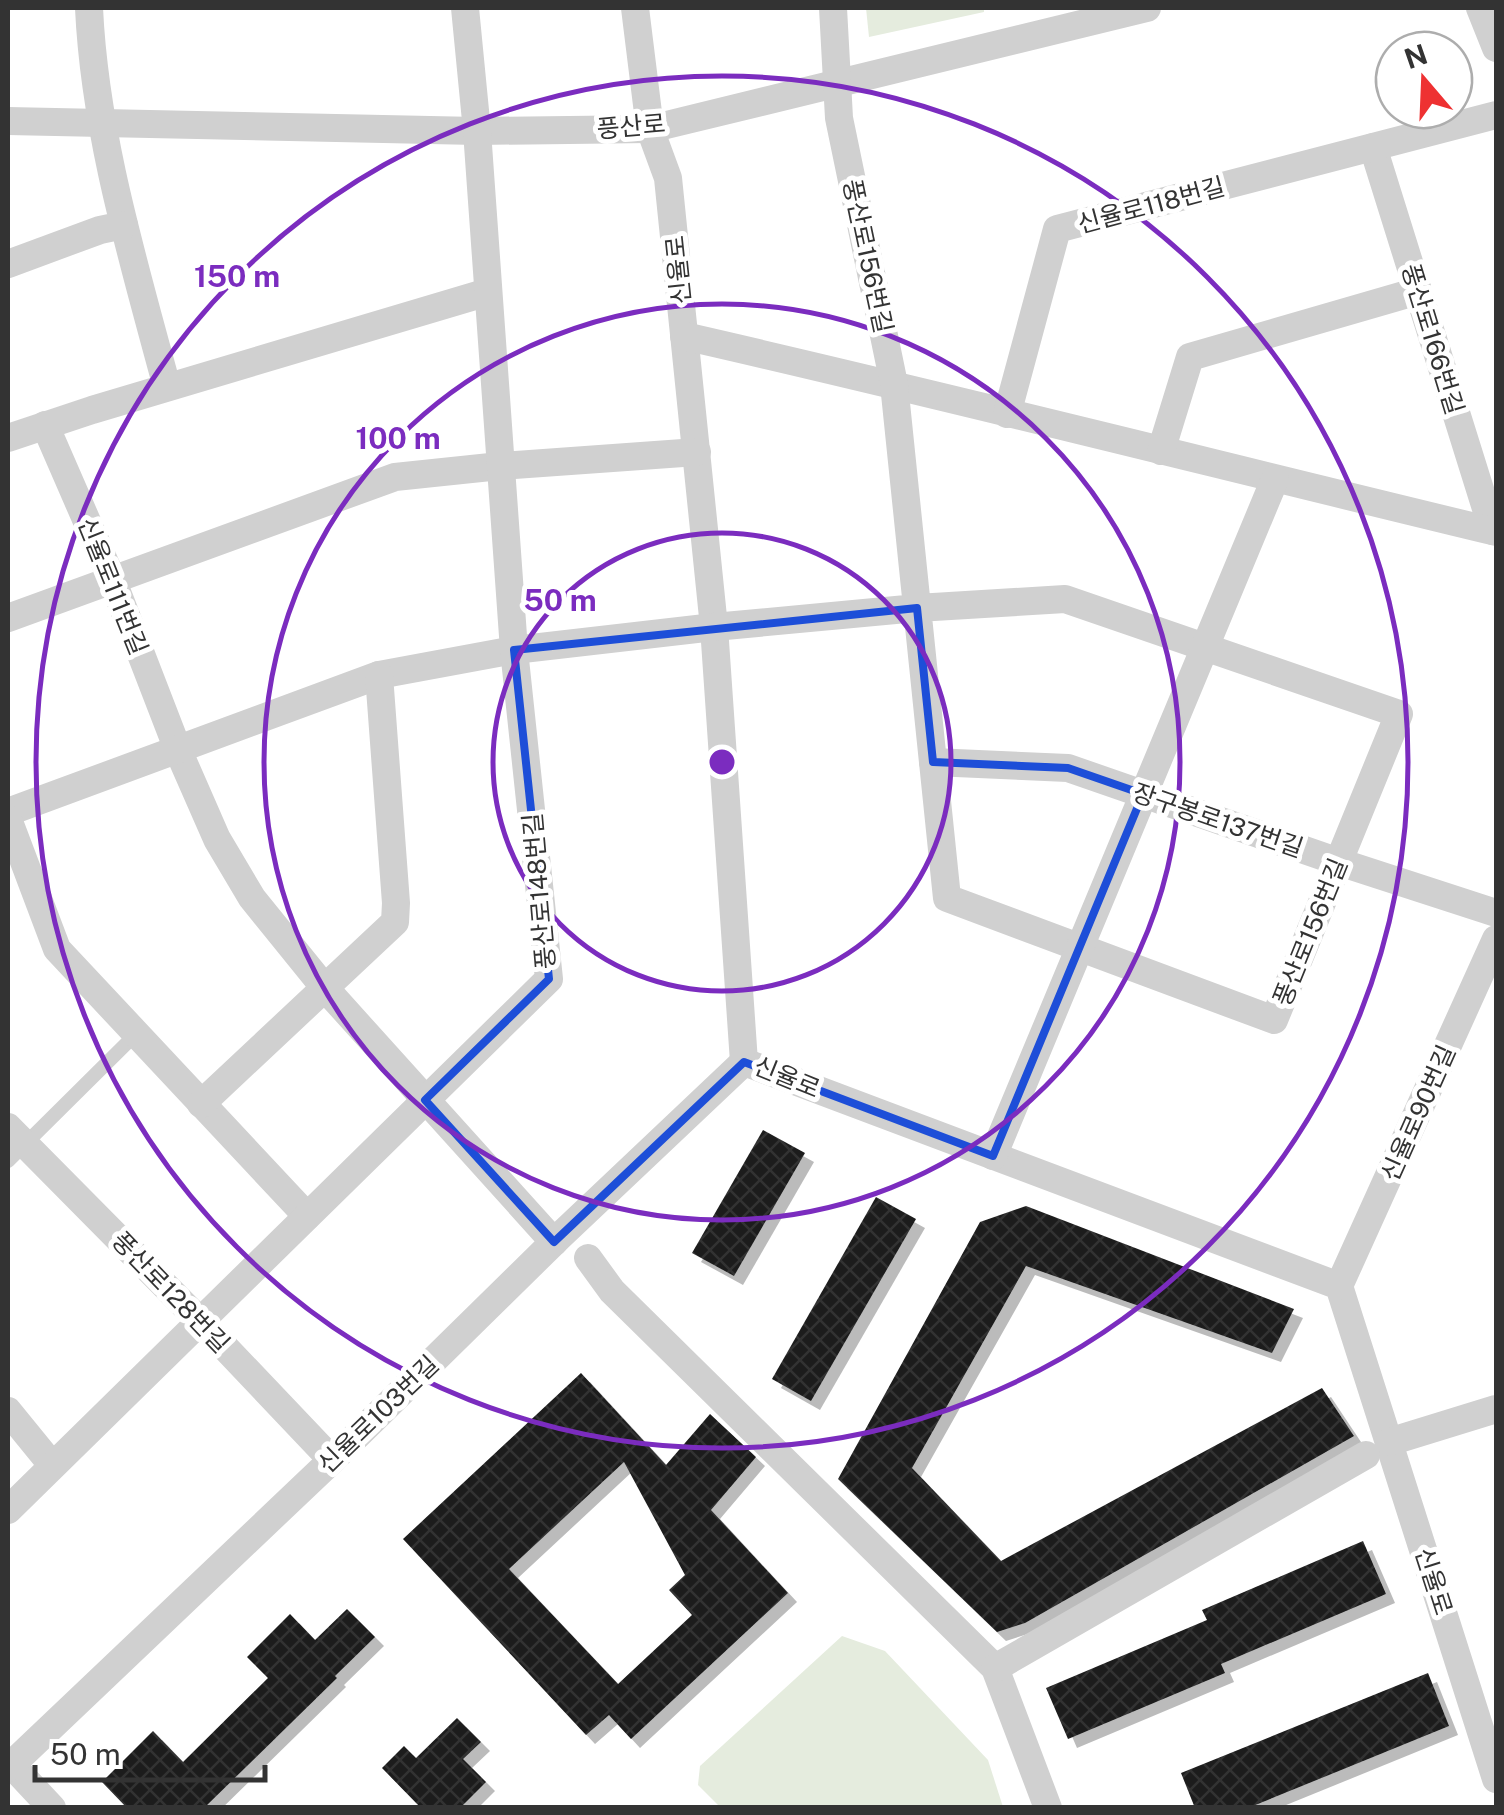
<svg xmlns="http://www.w3.org/2000/svg" width="1504" height="1815" font-family="'Public Sans','Noto Sans KR',sans-serif">
	<style>
		.pitch { fill: #e5ecde }
		.building { fill: url(#building-cross-hatch); fill-rule: evenodd; filter: url(#shadow) }
		.lines { fill: none; stroke-linecap: round; stroke-linejoin: round }
		.lane { stroke: #d0d0d0; stroke-width: 14 }
		.street { stroke: #d0d0d0; stroke-width: 28 }
		.marked { fill: none; stroke: #1d4ed8; stroke-width: 8; stroke-linejoin: round }
		.ring { fill: none; stroke: #7b2cbf; stroke-width: 5 }
		.labels { text-anchor: middle; stroke-width: 10; stroke-linejoin: round; paint-order: stroke }
		.street-label { font-size: 25px; fill: #333; stroke: #fff }
		.centre { fill: #7b2cbf; stroke: #fff; stroke-width: 5 }
		.ring-label { font-size: 30px; text-anchor: middle; font-weight: bold; fill: #7b2cbf; stroke: #fff; stroke-width: 10; stroke-linejoin: round; paint-order: stroke }
	</style>
	<defs>
		<pattern id="building-cross-hatch" width="8" height="8" patternUnits="userSpaceOnUse" patternTransform="scale(2.5)"><rect width="8" height="8" fill="#1a1a1a"/><path d="M0 0l8 8M0 8l8-8" fill="none" stroke="#333"/></pattern>
		<filter id="shadow"><feDropShadow dx="9" dy="9" stdDeviation="0" flood-color="#0004"/></filter>
	</defs>
	<rect width="100%" height="100%" fill="#fff"/>
	<!-- pitch -->
	<g class="pitch">
		<polygon points="866,8 984,8 984,12 869,37"/>
		<polygon points="842,1636 885,1651 988,1760 1003,1807 720,1807 698,1785 700,1766"/>
	</g>
	<!-- building -->
	<g class="building">
		<polygon points="763,1130 805,1153 734,1276 692,1253"/>
		<polygon points="876,1197 916,1219 811,1401 772,1379"/>
		<polygon points="1026,1206 1294,1309 1272,1353 1026,1266 912,1468 1001,1561 1322,1388 1354,1436 1025,1623 997,1632 838,1479 980,1222"/>
		<path d="M581 1373 666 1465 710 1414 756 1457 711 1510 788 1593 631 1739 609 1715 586 1735 403 1539ZM624 1462 685 1575 669 1590 692 1615 618 1684 509 1569Z"/>
		<polygon points="1363,1541 1386,1594 1221,1664 1225,1673 1068,1739 1046,1688 1207,1620 1202,1610"/>
		<polygon points="347,1609 375,1637 335,1676 337,1678 204,1808 127,1808 102,1782 153,1731 183,1762 268,1678 247,1657 290,1614 315,1640"/>
		<polygon points="1428,1673 1449,1726 1248,1808 1195,1808 1181,1773"/>
		<polygon points="457,1718 481,1742 463,1759 486,1782 460,1808 421,1808 382,1768 404,1746 416,1758"/>
	</g>
	<g class="lines">
		<!-- lane -->
		<polyline class="lane" points="8,1161 136,1034"/>
		<!-- street -->
		<g class="street">
			<path d="M89 8C95 137 134 263 167 387"/>
			<polyline points="635,8 650,129 668,178 714,627 744,1062"/>
			<polyline points="1480,8 1496,48"/>
			<polyline points="8,121 477,131 650,129 1147,8"/>
			<polyline points="1373,147 1493,531"/>
			<polyline points="8,264 100,230 124,225"/>
			<path d="M684 336C956 398 1226 467 1496 532"/>
			<polyline points="1007,414 1057,229 1496,115"/>
			<polyline points="45,425 112,579 178,750 217,839 252,898 324,987 554,1242"/>
			<polyline points="8,438 92,410 488,292"/>
			<polyline points="1161,451 1190,357 1418,291"/>
			<polyline points="8,618 395,477 500,466 697,452"/>
			<polyline points="933,762 1068,768 1339,862 1496,913"/>
			<polyline points="8,812 379,675 514,650 714,627 917,608 1065,599 1399,714 1274,1020 947,898 894,384 839,118 833,8"/>
			<polyline points="8,819 57,949 307,1216"/>
			<polyline points="744,1062 1339,1286 1496,1779"/>
			<polyline points="201,1104 395,922 396,903 379,675"/>
			<polyline points="8,1127 200,1321 332,1460"/>
			<polyline points="993,1156 1275,479"/>
			<polyline points="588,1258 612,1291 995,1668 1048,1808"/>
			<polyline points="1339,1286 1496,939"/>
			<polyline points="8,1411 52,1465"/>
			<polyline points="1389,1442 1496,1409"/>
			<polyline points="8,1510 549,979 514,650 477,131 465,8"/>
			<polyline points="995,1668 1366,1455"/>
			<polyline points="8,1761 52,1808"/>
			<polyline points="8,1768 332,1460 559,1237 744,1062"/>
		</g>
	</g>
	<!-- marked area -->
	<path class="marked" d="M917 608 933 762 1068 768 1143 794 993 1156 744 1062 554 1242 425 1100 549 979 514 650Z"/>
	<!-- distance rings -->
	<g class="ring">
		<circle cx="722" cy="762" r="229"/>
		<circle cx="722" cy="762" r="458"/>
		<circle cx="722" cy="762" r="686"/>
	</g>
	<g class="labels">
		<!-- street labels -->
		<g class="street-label">
			<text transform="translate(631 126) rotate(-5)" y="9">풍산로</text>
			<text transform="translate(1151 205) rotate(-15)" y="9">신율로118번길</text>
			<text transform="translate(868 256) rotate(78)" y="9">풍산로156번길</text>
			<text transform="translate(678 270) rotate(-96)" y="9">신율로</text>
			<text transform="translate(1433 339) rotate(73)" y="9">풍산로166번길</text>
			<text transform="translate(113 586) rotate(68)" y="9">신율로111번길</text>
			<text transform="translate(1218 820) rotate(19)" y="9">장구봉로137번길</text>
			<text transform="translate(539 891) rotate(-95)" y="9">풍산로148번길</text>
			<text transform="translate(1310 932) rotate(-68)" y="9">풍산로156번길</text>
			<text transform="translate(787 1077) rotate(22)" y="9">신율로</text>
			<text transform="translate(1418 1113) rotate(-66)" y="9">신율로90번길</text>
			<text transform="translate(171 1292) rotate(46)" y="9">풍산로128번길</text>
			<text transform="translate(378 1414) rotate(-44)" y="9">신율로103번길</text>
			<text transform="translate(1434 1581) rotate(72)" y="9">신율로</text>
		</g>
	</g>
	<circle cx="722" cy="762" r="15" class="centre"/>
	<g class="ring-label">
		<text x="237" y="287">150 m</text>
		<text x="398" y="449">100 m</text>
		<text x="560" y="611">50 m</text>
	</g>
	<!-- border -->
	<rect width="1504" height="1815" fill="none" stroke="#333333" stroke-width="20"/>
	<!-- north arrow -->
	<g transform="translate(1424 80) rotate(341)"><circle r="48" fill="#ffffff" stroke="#adadad" stroke-width="2.5"/>
	<path d="M0-8L18 38L0 25L-18 38Z" fill="#ee3132"/>
	<text y="-15" font-size="28" font-weight="bold" text-anchor="middle" fill="#333333">N</text>
	</g>
	<!-- scale -->
	<path d="M35 1765v15h230v-15" fill="none" stroke="#333333" stroke-width="5"/>
	<text x="50" y="1765" font-size="30" fill="#333333" stroke="#ffffff" stroke-width="8" paint-order="stroke">50 m</text>
</svg>
